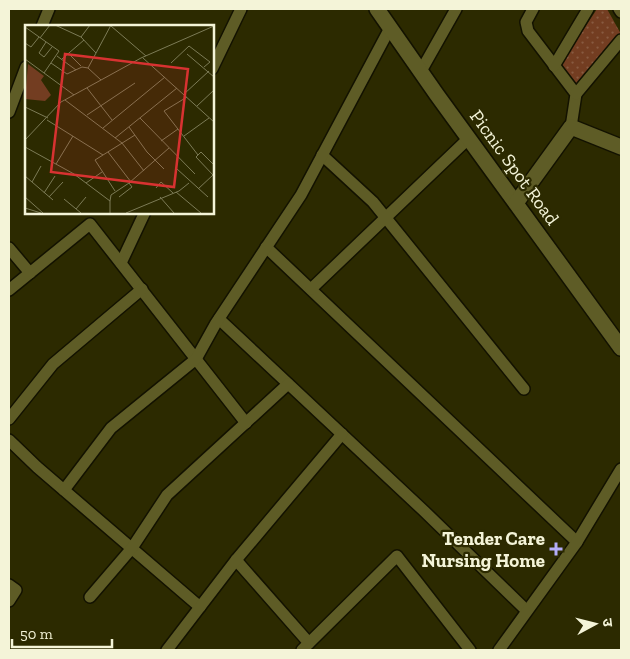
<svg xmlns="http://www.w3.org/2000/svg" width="630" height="659" font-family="'Zilla Slab','Noto Sans Devanagari',serif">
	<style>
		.green { fill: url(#green-dots) }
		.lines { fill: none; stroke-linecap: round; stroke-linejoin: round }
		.minor-casing { stroke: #131200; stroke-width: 14 }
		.tertiary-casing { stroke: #131200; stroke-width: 18 }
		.minor { stroke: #5e5c26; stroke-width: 11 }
		.tertiary { stroke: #5e5c26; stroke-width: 15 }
		.poi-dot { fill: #b3adf9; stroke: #2c2a00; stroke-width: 2 }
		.labels { text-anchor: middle; stroke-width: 4.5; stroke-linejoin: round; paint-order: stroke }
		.street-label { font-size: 19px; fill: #f4f4d8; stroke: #2c2a00 }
		.poi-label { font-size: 19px; font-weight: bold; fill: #f4f4d8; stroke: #2c2a00; text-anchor: end }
		.inset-road { fill: none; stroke: #7c7b56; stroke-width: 1 }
		.view { fill: #d83231; fill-opacity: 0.15; stroke: #d83231; stroke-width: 2.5 }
		.inset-edge { fill: none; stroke: #f4f4d8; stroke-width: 2.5 }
	</style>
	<defs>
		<pattern id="green-dots" width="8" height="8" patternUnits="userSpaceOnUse" patternTransform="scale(1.25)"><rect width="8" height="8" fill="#733d21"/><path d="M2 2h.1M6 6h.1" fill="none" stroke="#885a40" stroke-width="1.8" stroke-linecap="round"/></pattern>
	</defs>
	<rect width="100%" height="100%" fill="#2c2a00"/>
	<!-- green -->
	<polygon class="green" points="597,9 607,9 621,34 577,84 560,65"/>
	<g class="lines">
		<defs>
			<g id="minor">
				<polyline points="533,9 526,22 528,31 576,94 571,127"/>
				<polyline points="619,9 621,12"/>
				<polyline points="42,26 49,9"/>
				<polyline points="554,66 588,9"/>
				<polyline points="212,69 241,9"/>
				<polyline points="421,71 456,9"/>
				<polyline points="576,94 621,40"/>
				<polyline points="9,112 26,67"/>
				<polyline points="322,155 373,202 524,389"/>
				<polyline points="266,247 577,542"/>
				<polyline points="9,248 30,273"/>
				<polyline points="121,263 145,212"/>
				<polyline points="311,289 469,138"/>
				<polyline points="9,290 90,224 246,423"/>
				<polyline points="219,319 424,511 526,610"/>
				<polyline points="9,419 53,364 142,289"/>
				<polyline points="9,440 37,467 200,607"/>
				<polyline points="64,490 111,428 196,359 216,323 301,195 390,28"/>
				<polyline points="236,560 309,643"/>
				<polyline points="9,585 16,590 9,601"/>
				<polyline points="90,597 132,548 167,495 288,384"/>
				<polyline points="167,650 236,560 342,434"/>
				<polyline points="302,650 397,556 470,650"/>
				<polyline points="499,650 577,542 621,469"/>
			</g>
			<g id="tertiary">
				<polyline points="377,9 437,95 621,348"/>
				<polyline points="516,203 571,127 621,147"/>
			</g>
		</defs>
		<!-- minor casing -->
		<use href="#minor" class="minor-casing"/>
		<!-- tertiary casing -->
		<use href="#tertiary" class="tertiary-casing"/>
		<!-- minor -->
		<use href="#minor" class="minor"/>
		<!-- tertiary -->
		<use href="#tertiary" class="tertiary"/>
	</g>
	<!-- markers -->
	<path class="poi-dot" d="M553.5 541.5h5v5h5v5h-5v5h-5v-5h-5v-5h5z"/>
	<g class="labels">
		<!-- street labels -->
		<g class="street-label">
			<text transform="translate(515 167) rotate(54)" y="7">Picnic Spot Road</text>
		</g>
		<!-- poi labels -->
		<g class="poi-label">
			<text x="545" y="545">Tender Care<tspan x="545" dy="22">Nursing Home</tspan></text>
		</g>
	</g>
	<!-- overview -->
	<g transform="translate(25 25)">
		<rect width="189" height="189" fill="#2c2a00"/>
		<path d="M3 39 19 51 16 55 26 70 20 76 0 74Z" fill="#733d21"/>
		<path class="inset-road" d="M30 0 56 12 71 28M86 1 121 31M0 2 34 26 19 48M56 12 65 0M15 13 25 0M21 17 14 28 19 32 27 22M0 18 6 22 14 12M162 29 189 52M45 30 56 41M32 31 51 45M118 33 189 97M0 34 49 70M37 34 59 15M26 38 42 49 57 42 63 43M146 38 164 21 185 37 179 42M76 55 63 43 86 0M62 63 87 95M159 69 184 46M162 72 139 86 173 130M40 75 97 118 119 146M172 81 189 65M0 82 23 93M62 90 110 58M115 93 170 149M22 95 78 130M104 102 122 127 139 144M78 103 140 52M159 111 184 93M90 113 152 63M0 115 36 77 116 33 189 1M136 116 153 104M0 122 49 149 85 176V188M83 127 106 157M31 139 48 111M152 144 183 172M188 150 171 132 176 127 189 140M0 151 28 175M7 157 16 141M61 158 77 147M131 163 136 157 148 168M173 164 188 150M90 166 70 135 110 110M151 167 176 188M19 168 30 151M0 172 18 188M24 172 38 157M94 172 107 162 104 158 144 123M135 172 149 188M39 174 56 188M85 176 86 170 104 158M0 183 16 188M51 184 61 172M101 188 154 166 164 158"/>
		<path class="view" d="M40 29 163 44 149 162 26 147Z"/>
		<rect width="189" height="189" class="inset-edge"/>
	</g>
	<!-- border -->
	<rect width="630" height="659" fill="none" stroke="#f4f4d8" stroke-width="20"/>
	<!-- north arrow -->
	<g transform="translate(595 624) rotate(83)" stroke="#2c2a00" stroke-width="4" paint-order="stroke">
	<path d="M0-4L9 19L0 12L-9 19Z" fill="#f4f4d8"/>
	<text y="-8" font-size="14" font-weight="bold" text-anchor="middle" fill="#f4f4d8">उ</text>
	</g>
	<!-- scale -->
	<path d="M12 639v8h100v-8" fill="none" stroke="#f4f4d8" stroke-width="2.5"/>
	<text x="20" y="639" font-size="15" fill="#f4f4d8" stroke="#2c2a00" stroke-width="4" paint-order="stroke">50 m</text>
</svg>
